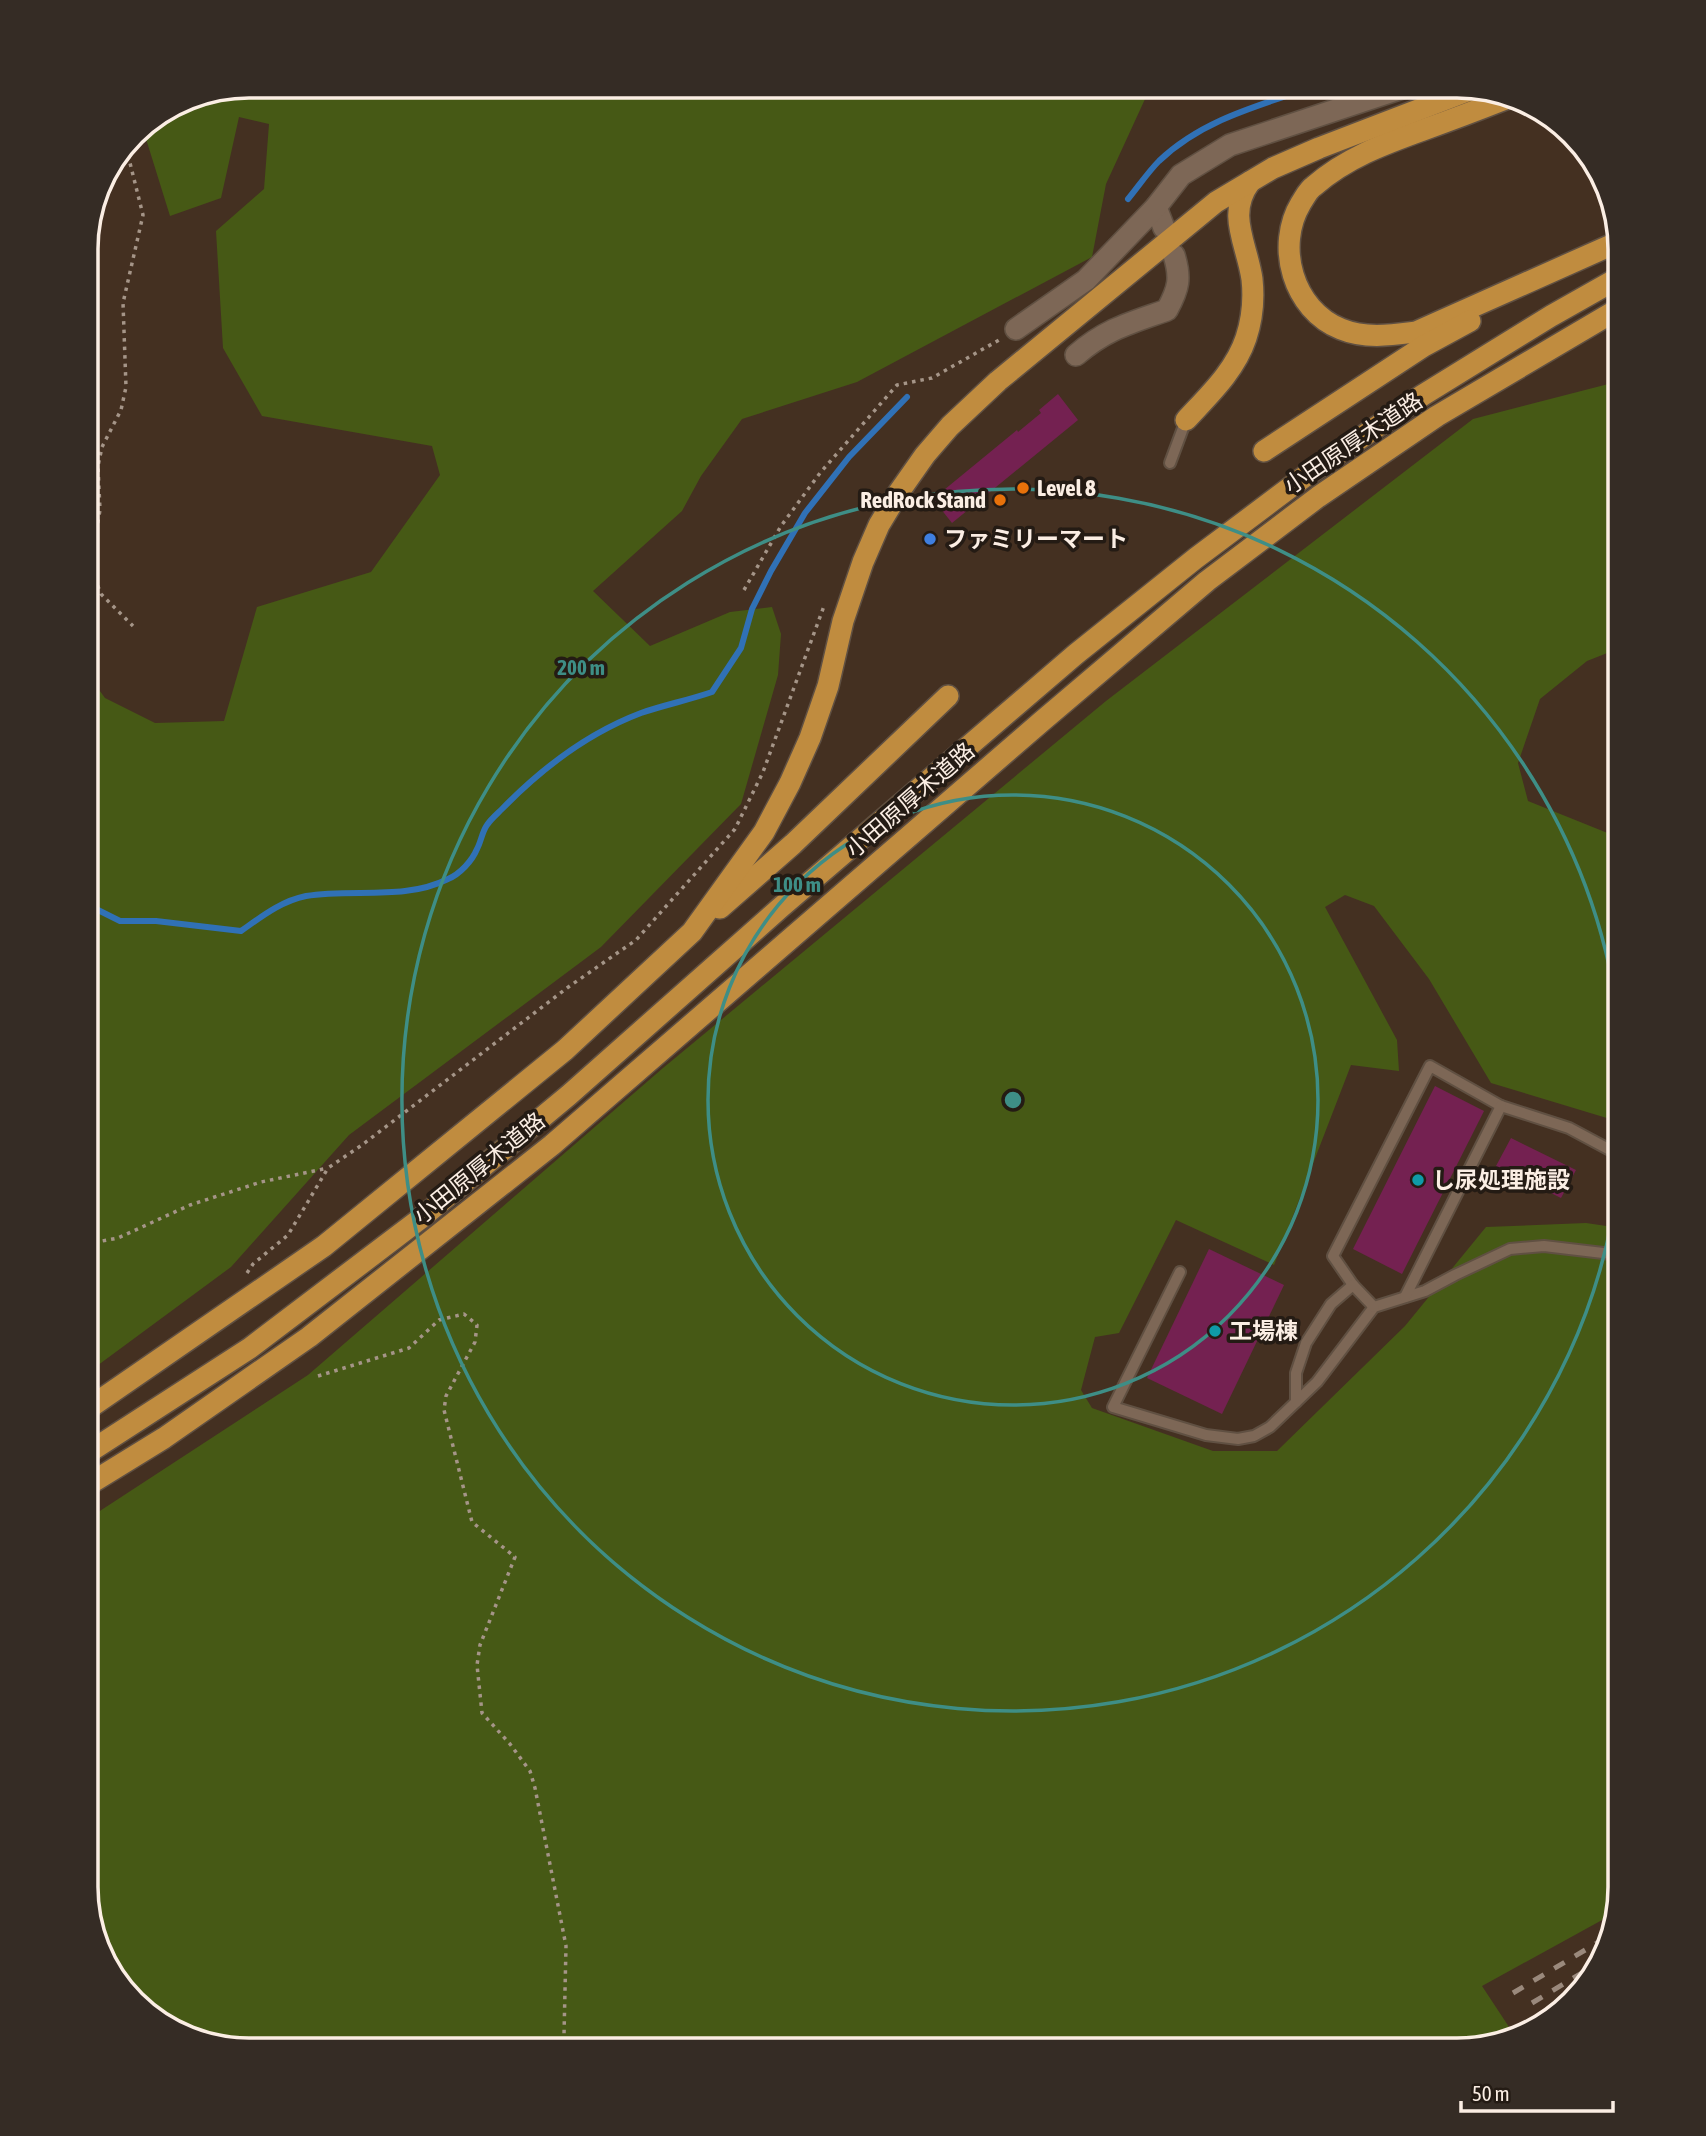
<svg xmlns="http://www.w3.org/2000/svg" width="1706" height="2136" font-family="'Asap Condensed','Noto Sans JP',sans-serif">
	<style>
		.green { fill: #465915 }
		.lines { fill: none; stroke-linecap: round; stroke-linejoin: round }
		.stream { stroke: #3071b6; stroke-width: 6 }
		.building { fill: #742151 }
		.service-casing { stroke: #605042; stroke-width: 14 }
		.minor-casing { stroke: #605042; stroke-width: 24 }
		.trunk-casing { stroke: #605042; stroke-width: 24 }
		.path { stroke: #a59588; stroke-width: 3.5; stroke-dasharray: 3.5 5; stroke-linecap: butt }
		.service { stroke: #7d6756; stroke-width: 10 }
		.minor { stroke: #7d6756; stroke-width: 21 }
		.trunk { stroke: #c08c3f; stroke-width: 21 }
		.rail { stroke: #9a897c; stroke-width: 5; stroke-dasharray: 12 12; stroke-linecap: butt }
		.ring { fill: none; stroke: #3e8e86; stroke-width: 3.5 }
		.food-dot { fill: #e8710a; stroke: #241b14; stroke-width: 2.5 }
		.shop-dot { fill: #3f7fe0; stroke: #241b14; stroke-width: 2.5 }
		.culture-dot { fill: #0f9aa8; stroke: #241b14; stroke-width: 2.5 }
		.labels { text-anchor: middle; stroke-width: 7; stroke-linejoin: round; paint-order: stroke }
		.street-label { font-size: 23px; fill: #fbeee4; stroke: #241b14 }
		.poi-label { font-size: 23px; font-weight: bold; fill: #fbeee4; stroke: #241b14; text-anchor: start }
		.rim { fill: none; stroke: #fbeee4; stroke-width: 3.5 }
		.centre { fill: #3e8e86; stroke: #241b14; stroke-width: 3.5 }
		.ring-label { font-size: 21px; text-anchor: middle; font-weight: bold; fill: #3e8e86; stroke: #241b14; stroke-width: 7; stroke-linejoin: round; paint-order: stroke }
	</style>
	<rect width="100%" height="100%" fill="#443021"/>
	<!-- green -->
	<g class="green">
		<polygon points="249,86 526,86 540,90 552,86 1151,86 1106,184 1092,257 857,382 742,419 701,476 682,511 593,591 650,646 730,612 772,607 781,634 778,675 741,804 601,947 349,1135 231,1267 86,1374 86,672 105,698 155,723 224,721 257,607 371,572 440,475 432,446 262,416 223,348 216,231 264,189 269,124 239,117 221,198 170,216 142,126 187,98"/>
		<polygon points="1620,381 1620,648 1587,661 1540,699 1518,763 1528,801 1620,838 1620,1122 1491,1083 1429,979 1374,906 1345,895 1325,907 1397,1040 1399,1071 1351,1065 1274,1265 1176,1220 1119,1333 1095,1337 1081,1390 1092,1408 1213,1451 1277,1451 1405,1326 1486,1227 1586,1223 1620,1228 1620,1887 1613,1914 1482,1986 1513,2033 1457,2050 249,2050 176,2033 113,1978 86,1887 86,1520 308,1375 663,1068 1106,701 1473,419"/>
	</g>
	<g class="lines">
		<!-- stream -->
		<g class="stream">
			<path d="M1128 199C1138 187 1148 172 1159 161 1203 119 1261 105 1316 86"/>
			<path d="M86 904 120 921H156L241 931C261 917 281 901 306 896 353 888 404 901 448 879 460 874 472 861 477 849 481 842 482 832 487 825 491 819 497 814 502 809 541 769 588 733 641 713 664 705 689 700 712 692L741 648 752 609 771 571 805 513 849 457 907 397"/>
		</g>
	</g>
	<!-- building -->
	<g class="building">
		<polygon points="1058,394 1078,420 952,523 933,499 1017,430 1018,432 1041,413 1039,410"/>
		<polygon points="1435,1086 1484,1111 1402,1274 1353,1249"/>
		<polygon points="1511,1138 1576,1170 1561,1198 1541,1188 1538,1193 1522,1185 1524,1180 1496,1166"/>
		<polygon points="1209,1249 1284,1285 1222,1414 1147,1378"/>
	</g>
	<g class="lines">
		<defs>
			<g id="service">
				<polyline points="1170,463 1186,420"/>
				<polyline points="1180,1272 1113,1407 1206,1435 1238,1439 1254,1436 1270,1427 1317,1382 1374,1307 1425,1291 1455,1275 1510,1249 1544,1246 1620,1255"/>
				<polyline points="1353,1285 1333,1256 1430,1066 1501,1106 1569,1128 1612,1151 1620,1152"/>
				<polyline points="1405,1297 1501,1106"/>
				<polyline points="1296,1402 1296,1373 1306,1343 1331,1304 1353,1285 1374,1307"/>
			</g>
			<g id="minor">
				<polyline points="1156,207 1164,228"/>
				<polyline points="1016,329 1086,280 1156,207 1181,175 1230,145 1408,86"/>
				<path d="M1076 355C1106 329 1130 323 1167 310 1179 288 1181 278 1174 255"/>
			</g>
			<g id="trunk">
				<path d="M1508 98C1480 109 1451 120 1423 130 1384 144 1346 158 1314 186 1308 190 1305 197 1301 203 1275 246 1293 310 1341 329 1365 339 1392 335 1416 332L1618 242"/>
				<path d="M1186 420C1209 395 1235 371 1246 338 1252 320 1254 298 1252 279 1247 244 1226 214 1250 182"/>
				<polyline points="1264,451 1424,346 1470,321"/>
				<polyline points="720,908 793,844 948,696"/>
				<polyline points="86,1410 324,1246 565,1050 692,932 764,832 790,783 810,738 828,686 843,621 863,562 879,525 899,492 925,455 950,426 998,381 1216,202 1273,168 1319,148 1475,88"/>
				<polyline points="86,1454 250,1348 420,1219 569,1095 780,908 1076,654 1196,558 1304,477 1423,395 1551,316 1620,277"/>
				<polyline points="86,1486 164,1438 309,1337 552,1145 1041,722 1207,581 1318,497 1437,416 1620,308"/>
			</g>
		</defs>
		<!-- service casing -->
		<use href="#service" class="service-casing"/>
		<!-- minor casing -->
		<use href="#minor" class="minor-casing"/>
		<!-- trunk casing -->
		<use href="#trunk" class="trunk-casing"/>
		<!-- path -->
		<g class="path">
			<polyline points="126,147 143,215 123,303 126,387 121,410 102,447 98,466 100,510 91,563 95,579 101,594 133,626"/>
			<polyline points="744,590 781,526 820,473 897,385 932,378 999,340"/>
			<polyline points="86,1244 118,1238 190,1205 261,1182 328,1168"/>
			<polyline points="247,1273 253,1264 288,1235 328,1168 362,1145 567,988 636,940 735,829 763,772 824,606"/>
			<polyline points="318,1376 409,1348 439,1320 464,1314 477,1325 475,1342 446,1396 444,1410 472,1522 515,1557 480,1645 477,1665 482,1713 510,1744 530,1771 535,1788 566,1946 564,2035 567,2050"/>
		</g>
		<!-- service -->
		<use href="#service" class="service"/>
		<!-- minor -->
		<use href="#minor" class="minor"/>
		<!-- trunk -->
		<use href="#trunk" class="trunk"/>
		<!-- rail -->
		<g class="rail">
			<polyline points="1513,1993 1607,1937"/>
			<polyline points="1532,2003 1600,1962"/>
		</g>
	</g>
	<!-- distance rings -->
	<g class="ring">
		<circle cx="1013" cy="1100" r="305"/>
		<path d="M1620 1169A611 611 0 1 1 1620 1031"/>
	</g>
	<!-- markers -->
	<g class="food-dot">
		<circle cx="1023" cy="488" r="7"/>
		<circle cx="1000" cy="500" r="7"/>
	</g>
	<circle class="shop-dot" cx="930" cy="539" r="7"/>
	<g class="culture-dot">
		<circle cx="1418" cy="1180" r="7"/>
		<circle cx="1215" cy="1331" r="7"/>
	</g>
	<g class="labels">
		<!-- street labels -->
		<g class="street-label">
			<text transform="translate(1353 443) rotate(-34)" y="8">小田原厚木道路</text>
			<text transform="translate(910 800) rotate(-41)" y="8">小田原厚木道路</text>
			<text transform="translate(479 1168) rotate(-39)" y="8">小田原厚木道路</text>
		</g>
		<!-- poi labels -->
		<g class="poi-label">
			<text x="1037" y="496">Level 8</text>
			<text x="986" y="508" text-anchor="end">RedRock Stand</text>
			<text x="944" y="547">ファミリーマート</text>
			<text x="1432" y="1188">し尿処理施設</text>
			<text x="1229" y="1339">工場棟</text>
		</g>
	</g>
	<!-- crop -->
	<path d="M0 0H1706V2136H0ZM249 98H1457A151 151 0 0 1 1608 249V1887A151 151 0 0 1 1457 2038H249A151 151 0 0 1 98 1887V249A151 151 0 0 1 249 98Z" fill="#352c25" fill-rule="evenodd"/>
	<path class="rim" d="M249 98H1457A151 151 0 0 1 1608 249V1887A151 151 0 0 1 1457 2038H249A151 151 0 0 1 98 1887V249A151 151 0 0 1 249 98Z"/>
	<circle cx="1013" cy="1100" r="10" class="centre"/>
	<g class="ring-label">
		<text x="581" y="675">200 m</text>
		<text x="797" y="892">100 m</text>
	</g>
	<!-- scale -->
	<path d="M1461 2101v10h152v-10" fill="none" stroke="#fbeee4" stroke-width="3.5"/>
	<text x="1472" y="2101" font-size="21" fill="#fbeee4" stroke="#241b14" stroke-width="5" paint-order="stroke">50 m</text>
</svg>
